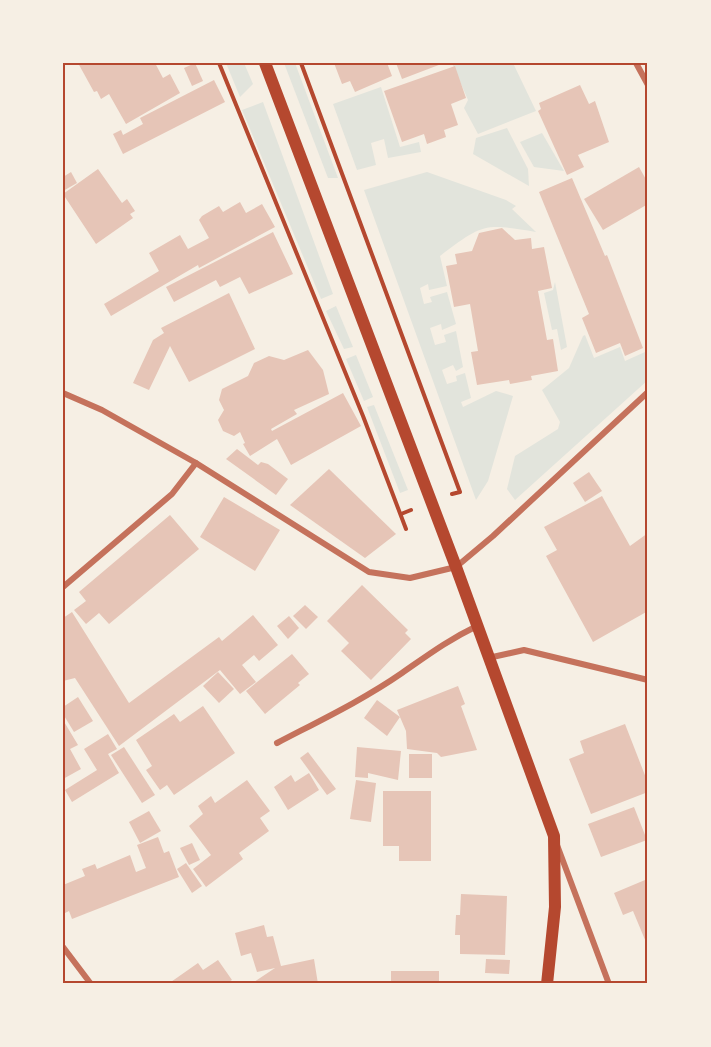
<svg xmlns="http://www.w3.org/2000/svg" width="711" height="1047" font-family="'Noto Sans',sans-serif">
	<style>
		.green { fill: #e2e4dc }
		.building { fill: #e6c5b7 }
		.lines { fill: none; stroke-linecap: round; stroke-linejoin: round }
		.path { stroke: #b5482f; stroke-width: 4 }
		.minor { stroke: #c5725c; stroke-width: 6 }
		.secondary { stroke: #b5482f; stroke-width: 12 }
		.neatline { fill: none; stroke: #b5482f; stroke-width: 2 }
	</style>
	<rect width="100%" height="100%" fill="#f6efe4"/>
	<!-- green -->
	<g class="green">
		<polygon points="226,63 244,63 253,84 240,97"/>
		<polygon points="284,63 295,63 338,178 328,178"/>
		<polygon points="452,63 513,63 536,111 478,134 464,108 468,100"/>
		<polygon points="381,87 400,147 419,142 421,152 388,158 384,139 371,143 376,165 357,170 333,104"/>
		<polygon points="263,102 333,294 321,299 242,110"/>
		<polygon points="507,128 528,169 529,186 473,154 476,138"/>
		<polygon points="542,133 564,171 534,167 520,142"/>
		<path d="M427 172 506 200 516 206 512 209 536 232C483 223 483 224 440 256L447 286 429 290 428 284 420 288 424 304 432 302 430 297 447 292 456 324 442 330 441 324 430 328 435 345 446 342 444 335 456 331 463 367 456 371 453 365 442 370 447 384 457 381 456 376 465 373 471 398 461 402 463 407 496 391 513 396 488 481 476 500 364 190Z"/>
		<polygon points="555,282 567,347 561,350 557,329 552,330 544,293 553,290"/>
		<polygon points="336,306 353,347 344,349 326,311"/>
		<polygon points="585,335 594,358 620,347 625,361 645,352 648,358 648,380 515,500 507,489 515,456 558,429 560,422 542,390 569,368 583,336"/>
		<polygon points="356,355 373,397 364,401 346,359"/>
		<polygon points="374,405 408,490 400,493 367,407"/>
	</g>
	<!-- building -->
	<g class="building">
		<polygon points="78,63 155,63 163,78 170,74 180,93 126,124 109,94 101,99 97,91 94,92"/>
		<polygon points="195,63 203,81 192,86 184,68"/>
		<polygon points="334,63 387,63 392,76 355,92 350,81 342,84"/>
		<polygon points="396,63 444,63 402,79"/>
		<polygon points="455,66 466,98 451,104 458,125 444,130 446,137 427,144 424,134 402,142 384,91"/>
		<polygon points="214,80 225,102 123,154 113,134 121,130 123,135 143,124 140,118"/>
		<polygon points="580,85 589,104 595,101 609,142 578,155 584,167 567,175 538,111 541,109 539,103"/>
		<polygon points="639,167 648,183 648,204 603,230 584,199"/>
		<polygon points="98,169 122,203 127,199 135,211 130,214 133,218 96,244 63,194"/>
		<polygon points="71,172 77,183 63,191 63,177"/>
		<polygon points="572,178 605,256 607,255 643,348 625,356 620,343 596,353 582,318 589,314 539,192"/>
		<polygon points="240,202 246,213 262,204 275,227 199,268 198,265 111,316 104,304 159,271 149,253 180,235 188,249 209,238 199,220 202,216 219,206 223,212"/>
		<polygon points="502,228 515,240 531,238 532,249 544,247 552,288 538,291 547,340 553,339 558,371 531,376 532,380 510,384 509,380 477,385 471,352 478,351 470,304 454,307 446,266 457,264 455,254 472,251 479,233"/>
		<polygon points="273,232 293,274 249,294 240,277 220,287 216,280 174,302 166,287"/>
		<polygon points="229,293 255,349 189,382 170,346 149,390 133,383 153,340 164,333 161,328"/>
		<polygon points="308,350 323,370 329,394 294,410 297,414 271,429 272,431 343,393 361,426 291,465 277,439 250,456 243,444 245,443 240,432 234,436 223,431 218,420 224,410 219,400 222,389 248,376 254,363 269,356 284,360"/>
		<polygon points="237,449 258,465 261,462 268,464 288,479 276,495 226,459"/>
		<polygon points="329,469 396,534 365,558 290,505"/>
		<polygon points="589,472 602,491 585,502 573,483"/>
		<polygon points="602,496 630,546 648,533 648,611 593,642 546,556 557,550 544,527"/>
		<polygon points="224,497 280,530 255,571 200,537"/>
		<polygon points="170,515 199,549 109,624 99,613 86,624 74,610 86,601 79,592"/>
		<polygon points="362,585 408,630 405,633 411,639 371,680 341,651 349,643 327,621"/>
		<polygon points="305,605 318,617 306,629 293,616"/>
		<polygon points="72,612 129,703 219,637 222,641 253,615 278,645 259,661 254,655 242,665 256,682 240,694 220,670 119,746 75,678 63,681 63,618"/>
		<polygon points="289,616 299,628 288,639 277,626"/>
		<polygon points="292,654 309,674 298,683 300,685 265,714 246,691"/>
		<polygon points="218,672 234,689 219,703 203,686"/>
		<polygon points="458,686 465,704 461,706 477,750 441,757 437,753 407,749 406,731 397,710"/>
		<polygon points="78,697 93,721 74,732 63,714 63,707"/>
		<polygon points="377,700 400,717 387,736 364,718"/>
		<polygon points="203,706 235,753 174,795 167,785 160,790 146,770 152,766 136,740 174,714 180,722"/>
		<polygon points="63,720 78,745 70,749 81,769 63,779"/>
		<polygon points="625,724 648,783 648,792 591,814 569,759 584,753 580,741"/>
		<polygon points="108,734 117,749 108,754 119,773 72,802 65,790 97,770 84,749"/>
		<polygon points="124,747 155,795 142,803 111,755"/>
		<polygon points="357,747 401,751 398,780 368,773 368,778 355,777"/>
		<polygon points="308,752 336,789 327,795 300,758"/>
		<rect x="409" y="754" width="23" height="24"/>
		<polygon points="309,773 319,790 288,810 274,787 291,775 295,782"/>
		<polygon points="247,780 270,811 260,818 269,831 239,853 243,859 206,887 193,869 211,855 189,826 203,814 198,806 211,796 215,803"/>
		<polygon points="356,780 376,783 371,822 350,819"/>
		<polygon points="383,791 431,791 431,861 399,861 399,846 383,846"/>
		<polygon points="634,807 647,840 601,857 588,824"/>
		<polygon points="149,811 161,831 140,843 129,822"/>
		<polygon points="158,837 164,853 169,851 179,877 72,919 69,911 63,914 63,885 85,876 82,869 95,864 97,869 130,855 136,872 146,868 137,845"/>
		<polygon points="192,843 200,860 189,865 180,848"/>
		<polygon points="186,863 202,886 192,893 177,869"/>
		<polygon points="645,880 648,888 648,947 633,911 623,915 614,893"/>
		<polygon points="461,894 507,896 505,955 460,954 460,935 455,935 456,915 460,915"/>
		<polygon points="264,925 267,937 273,936 281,966 314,959 318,984 251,984 275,968 257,972 251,953 241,956 235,933"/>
		<polygon points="486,959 510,960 509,974 485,973"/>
		<polygon points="218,960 232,980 225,984 168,984 198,963 203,970"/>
		<rect x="391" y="971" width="48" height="13"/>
	</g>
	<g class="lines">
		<!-- path -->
		<g class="path">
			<polyline points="219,63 363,416 406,529"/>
			<polyline points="301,63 460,492 452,494"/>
			<polyline points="401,514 411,510"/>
		</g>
		<!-- minor -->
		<g class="minor">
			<polyline points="636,63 648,85"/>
			<polyline points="63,393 102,410 196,463 369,572 410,578 456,567 493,536 648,392"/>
			<polyline points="63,587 172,494 196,463"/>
			<polyline points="488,658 524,650 648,680"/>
			<path d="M277 743C319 721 363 700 402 673 428 655 448 640 477 626"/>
			<polyline points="557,845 609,984"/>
			<polyline points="63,947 91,984"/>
		</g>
		<!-- secondary -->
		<polyline class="secondary" points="265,63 456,567 554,836 555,907 547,984"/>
	</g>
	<!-- border -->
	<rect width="711" height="1047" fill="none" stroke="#f6efe4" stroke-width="129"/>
	<rect x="64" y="64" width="582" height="918" class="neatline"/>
</svg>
